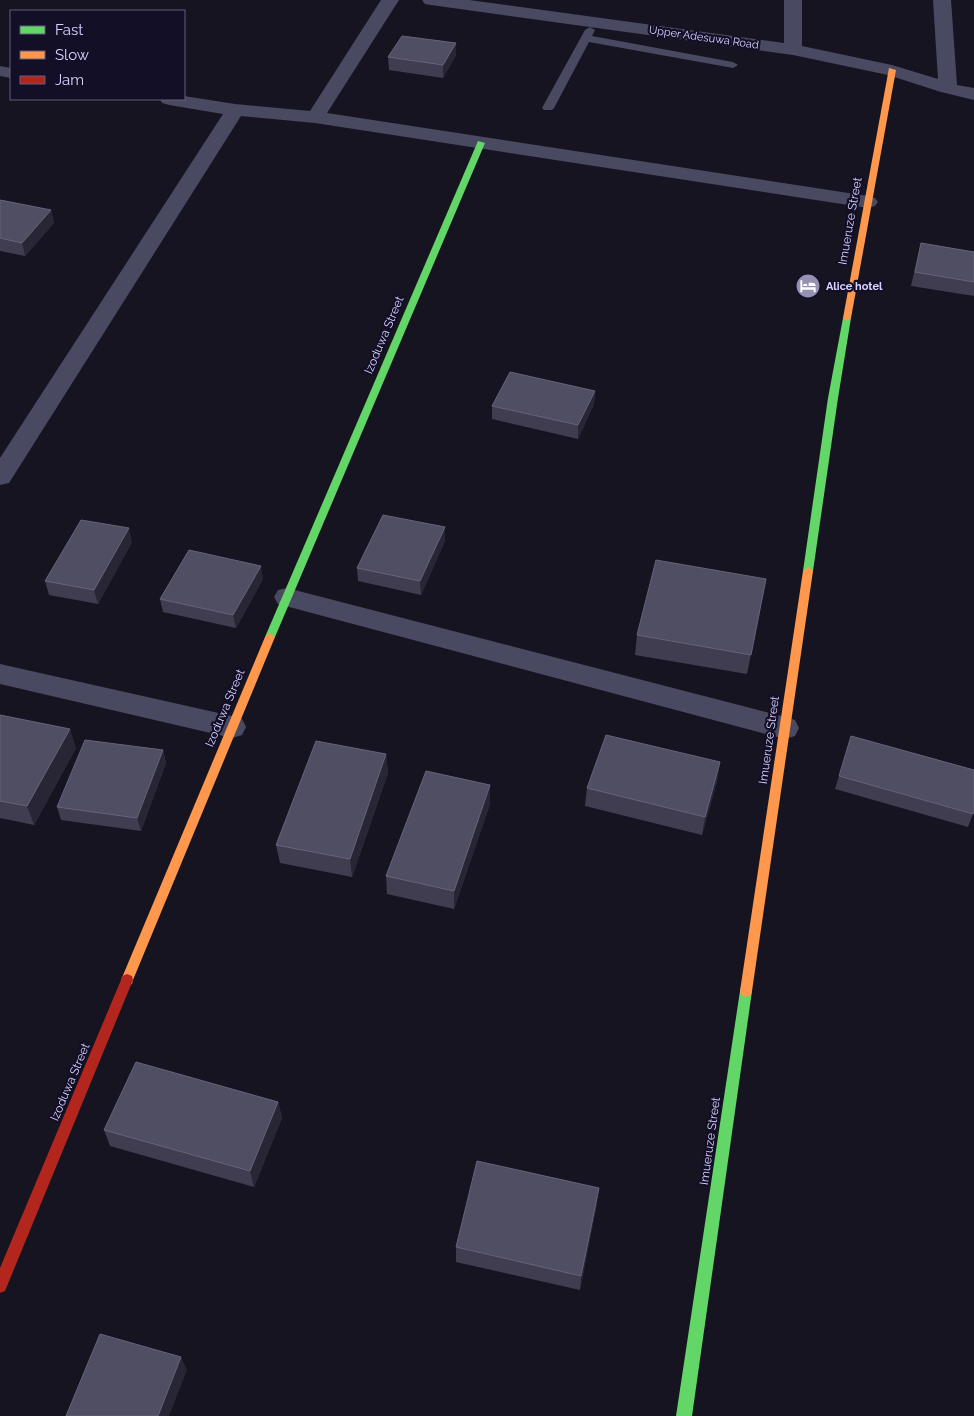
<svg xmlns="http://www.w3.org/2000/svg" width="974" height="1416" font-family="Raleway,sans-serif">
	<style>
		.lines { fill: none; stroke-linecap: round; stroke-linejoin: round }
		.lane { fill: #4a4962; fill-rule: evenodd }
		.street { fill: #4a4962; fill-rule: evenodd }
		.fast { fill: #63d668; fill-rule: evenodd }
		.slow { fill: #ff974d; fill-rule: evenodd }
		.jam { fill: #b3261e; fill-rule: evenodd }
		.wall { fill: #403d50 }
		.shaded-wall { fill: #282635 }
		.building { fill: #504e63; stroke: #66637b }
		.labels { text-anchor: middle; stroke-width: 4.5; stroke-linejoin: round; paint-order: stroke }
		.far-street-label { font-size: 11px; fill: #d9d4ff; stroke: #130f26 }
		.far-poi-label { font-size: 11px; font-weight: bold; fill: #d9d4ff; stroke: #130f26; text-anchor: start }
		.street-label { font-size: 12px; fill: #d9d4ff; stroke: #130f26 }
	</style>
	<rect width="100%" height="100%" fill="#161421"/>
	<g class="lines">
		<!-- lane -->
		<polygon class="lane" points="590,27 595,30 592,36 733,62 738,65 733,68 589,42 554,108 552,110 544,110 542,108 585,30"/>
		<!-- street -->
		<g class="street">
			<polygon points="381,0 399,0 327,113 868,196 875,198 878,202 875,206 868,208 315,123 241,116 9,483 0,485 0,458 223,114 169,105 162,103 160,99 184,99 184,96 235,104 310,111"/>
			<polygon points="422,0 469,0 784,43 784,0 802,0 802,46 892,65 938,79 933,0 951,0 957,85 974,88 974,100 941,92 888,75 793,55 431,5 425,4"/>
			<polygon points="0,66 11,68 11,78 0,76"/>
			<polygon points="287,588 785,717 795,720 799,728 795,736 785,739 278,604 274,597 278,590"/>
			<polygon points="0,664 232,716 242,719 246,727 242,735 232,738 0,684"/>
		</g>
		<!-- fast -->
		<g class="fast">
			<polygon points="478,141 485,143 275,637 270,641 266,640 265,637"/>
			<polygon points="847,315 851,318 838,398 813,571 808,575 803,571 828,398 843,318"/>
			<polygon points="746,985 751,987 752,991 692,1416 676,1416 740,991 741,987"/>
		</g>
		<!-- slow -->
		<g class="slow">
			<polygon points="889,68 896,70 851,318 847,321 843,318"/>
			<polygon points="808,567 813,571 752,991 751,995 746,997 741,995 740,991 803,571"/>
			<polygon points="270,633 275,637 133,980 132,984 127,986 122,984 121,980 265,637"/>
		</g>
		<!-- jam -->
		<polygon class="jam" points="127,974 132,976 133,980 5,1291 0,1293 0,1268 121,980 122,976"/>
	</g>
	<!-- wall -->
	<g class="wall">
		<polygon points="456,43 456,55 443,78 389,70 388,57"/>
		<polygon points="0,200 51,210 54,223 25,256 0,251"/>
		<polygon points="921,243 974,252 974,296 911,286"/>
		<polygon points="595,391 594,404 578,439 492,419 492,406"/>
		<polygon points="445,527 445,541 421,595 358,581 357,568"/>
		<polygon points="132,542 98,604 49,595 45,581"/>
		<polygon points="263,579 236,628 163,612 160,599"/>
		<polygon points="766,579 747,674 635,655 637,635"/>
		<polygon points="0,715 76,748 34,825 0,818"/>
		<polygon points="163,750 166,763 141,831 61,820 57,807"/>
		<polygon points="386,754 388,773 352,877 280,863 276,845"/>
		<polygon points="720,762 717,781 702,835 585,806 587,788"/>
		<polygon points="839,776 973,814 968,827 835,789"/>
		<polygon points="490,785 490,804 454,909 387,894 386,876"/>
		<polygon points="278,1102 282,1118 254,1187 110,1146 104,1130"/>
		<polygon points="597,1203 580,1290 456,1262 456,1247"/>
	</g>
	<!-- shaded-wall -->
	<g class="shaded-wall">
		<polygon points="456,43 456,55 443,78 443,65"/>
		<polygon points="51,210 54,223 25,256 22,243"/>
		<polygon points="595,391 594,404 578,439 578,425"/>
		<polygon points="445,527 445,541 421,595 420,581"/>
		<polygon points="129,528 132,542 98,604 94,590"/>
		<polygon points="261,566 263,579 236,628 233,615"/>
		<polygon points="70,729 76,748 34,825 27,806"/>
		<polygon points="163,750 166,763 141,831 137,818"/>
		<polygon points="386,754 388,773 352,877 350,859"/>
		<polygon points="720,762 717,781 702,835 705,817"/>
		<polygon points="490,785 490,804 454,909 454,891"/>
		<polygon points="278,1102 282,1118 254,1187 250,1171"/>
		<polygon points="599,1188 597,1203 580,1290 581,1276"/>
		<polygon points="181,1357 187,1370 169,1416 158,1416"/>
	</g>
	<!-- building -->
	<g class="building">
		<polygon points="402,36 456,43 443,65 388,57"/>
		<polygon points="0,200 51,210 22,243 0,238"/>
		<polygon points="921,243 974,252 974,282 915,272"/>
		<polygon points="510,372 595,391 578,425 492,406"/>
		<polygon points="383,515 445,527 420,581 357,568"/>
		<polygon points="81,520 129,528 94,590 45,581"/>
		<polygon points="189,550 261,566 233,615 160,599"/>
		<polygon points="656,560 766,579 751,655 637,635"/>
		<polygon points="0,715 70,729 27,806 0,801"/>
		<polygon points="606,735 720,762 705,817 587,788"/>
		<polygon points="851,736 974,770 974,810 973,814 839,776"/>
		<polygon points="85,740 163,750 137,818 57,807"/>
		<polygon points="316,741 386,754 350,859 276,845"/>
		<polygon points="426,771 490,785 454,891 386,876"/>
		<polygon points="136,1062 278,1102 250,1171 104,1130"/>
		<polygon points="477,1161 599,1188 581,1276 456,1247"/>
		<polygon points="100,1334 181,1357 158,1416 66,1416"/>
	</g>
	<!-- icons -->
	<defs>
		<symbol id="hotel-disc" viewBox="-11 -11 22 22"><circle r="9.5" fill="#9591b1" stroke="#130f26"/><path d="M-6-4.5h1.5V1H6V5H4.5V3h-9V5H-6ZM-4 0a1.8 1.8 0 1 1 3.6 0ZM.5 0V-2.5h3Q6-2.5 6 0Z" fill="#fff"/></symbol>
	</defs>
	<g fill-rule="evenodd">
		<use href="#hotel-disc" x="794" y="272" width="28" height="28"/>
	</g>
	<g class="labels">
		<!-- far-street labels -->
		<g class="far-street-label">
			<text transform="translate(704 37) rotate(8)" y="4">Upper Adesuwa Road</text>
		</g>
		<!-- far-poi labels -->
		<g class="far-poi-label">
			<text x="826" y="290">Alice hotel</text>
		</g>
		<!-- street labels -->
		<g class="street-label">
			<text transform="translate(850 221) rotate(-80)" y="4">Imueruze Street</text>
			<text transform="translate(384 335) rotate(-67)" y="4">Izoduwa Street</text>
			<text transform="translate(225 708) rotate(-67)" y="4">Izoduwa Street</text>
			<text transform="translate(769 740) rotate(-82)" y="4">Imueruze Street</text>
			<text transform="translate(70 1082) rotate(-67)" y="4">Izoduwa Street</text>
			<text transform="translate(710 1141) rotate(-82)" y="4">Imueruze Street</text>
		</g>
	</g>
	<!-- legend -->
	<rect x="10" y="10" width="175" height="90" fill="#130f26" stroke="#625e7d"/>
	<rect x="20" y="26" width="25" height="8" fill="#63d668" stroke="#625e7d"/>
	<text x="55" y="35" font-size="15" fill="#d9d4ff">Fast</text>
	<rect x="20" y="51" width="25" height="8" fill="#ff974d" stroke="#625e7d"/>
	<text x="55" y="60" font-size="15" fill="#d9d4ff">Slow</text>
	<rect x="20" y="76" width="25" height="8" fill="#b3261e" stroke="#625e7d"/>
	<text x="55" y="85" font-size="15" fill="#d9d4ff">Jam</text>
</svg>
